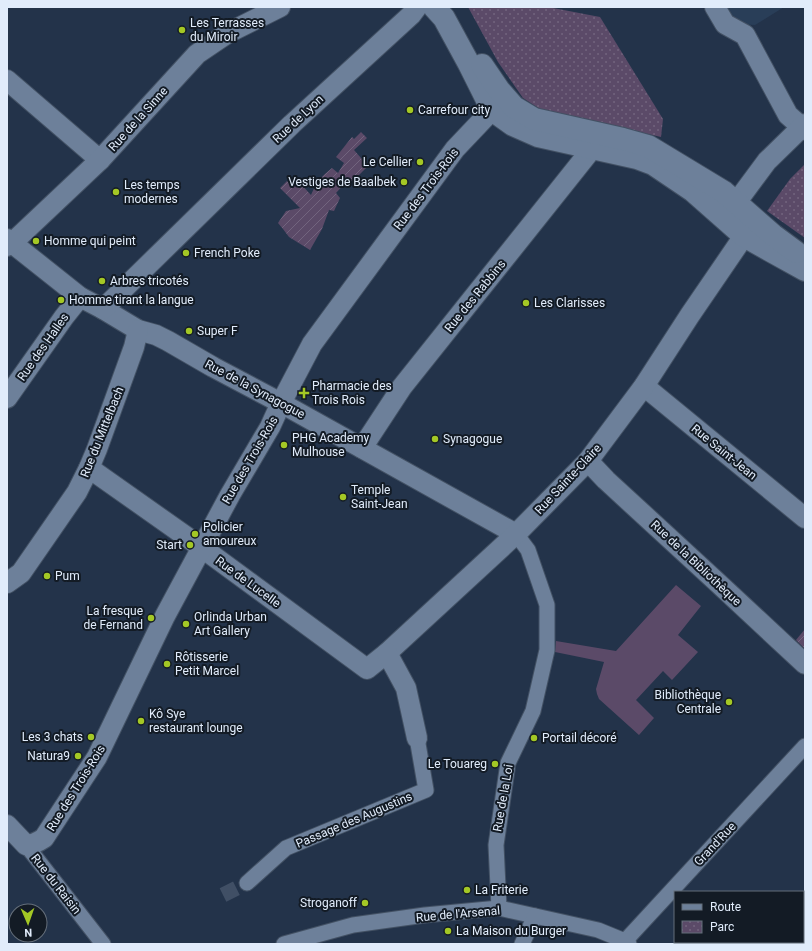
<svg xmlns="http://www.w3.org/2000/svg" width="812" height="951" font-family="Roboto,sans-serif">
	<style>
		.built { fill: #293e58 }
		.grass { fill: #5b4a68 }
		.park { fill: url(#park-dots) }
		.garden { fill: url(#garden-furrows) }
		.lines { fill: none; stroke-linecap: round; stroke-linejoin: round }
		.pedestrian-tunnel { stroke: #404f65; stroke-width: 15; stroke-dasharray: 15 8; stroke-linecap: butt }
		.pedestrian-casing { stroke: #435164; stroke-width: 17 }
		.minor-casing { stroke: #435164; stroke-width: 22 }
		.secondary-casing { stroke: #435164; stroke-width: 24 }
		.pedestrian { stroke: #6d809a; stroke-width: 15 }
		.minor { stroke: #6d809a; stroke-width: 20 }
		.secondary { stroke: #6d809a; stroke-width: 22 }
		.tram { stroke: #b7c3d4; stroke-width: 1 }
		.poi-dot { fill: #a4c825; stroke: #131b25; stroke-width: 1.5 }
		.labels { text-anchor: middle; stroke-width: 4; stroke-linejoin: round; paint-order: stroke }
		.poi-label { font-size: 12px; fill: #e1ecfb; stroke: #131b25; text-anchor: start }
		.street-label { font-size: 12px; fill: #e1ecfb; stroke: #131b25 }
	</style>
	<defs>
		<pattern id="park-dots" width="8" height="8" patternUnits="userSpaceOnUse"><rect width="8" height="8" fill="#5b4a68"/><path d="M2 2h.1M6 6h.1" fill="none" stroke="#72647e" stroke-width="1.8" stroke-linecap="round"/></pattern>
		<pattern id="garden-furrows" width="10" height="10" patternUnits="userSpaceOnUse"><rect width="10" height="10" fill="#5b4a68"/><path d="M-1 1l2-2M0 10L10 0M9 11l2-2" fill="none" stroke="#72647e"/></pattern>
	</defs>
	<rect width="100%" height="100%" fill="#23334a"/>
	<!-- built -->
	<polygon class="built" points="725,7 784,7 755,25 735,24"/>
	<!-- grass -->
	<polygon class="grass" points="676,585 701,606 678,635 698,652 672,680 663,671 636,700 654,718 639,735 599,699 597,694 596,689 604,662 555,652 556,641 616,651"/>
	<!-- park -->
	<g class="park">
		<polygon points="468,7 548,7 600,17 663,119 661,137 540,109 523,98 498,62"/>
		<polygon points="805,164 805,238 767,211 790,179"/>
	</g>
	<!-- garden -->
	<g class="garden">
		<path d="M361 132 367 138 354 150 368 166 358 176 357 175 349 184 346 182 336 193 340 198 334 211 329 210 322 229 310 250 289 237 283 229 278 223 286 211 300 208 280 188 287 181 292 186H295L299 182 311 195C317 181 321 177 332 168L338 173 344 163 336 157 352 137 354 139Z"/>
		<polygon points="805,629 805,649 796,640"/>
	</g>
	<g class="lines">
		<!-- pedestrian-tunnel -->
		<polyline class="pedestrian-tunnel" points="223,895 247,883"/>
		<defs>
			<g id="pedestrian">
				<polyline points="26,845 103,944"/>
				<polyline points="247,883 286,848 426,790 417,738"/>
				<polyline points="499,908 496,845 508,763 533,711 547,650 547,605 528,550 516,534"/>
				<polyline points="625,941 805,746"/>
				<polyline points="284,944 353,925 425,915 499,908 598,930 625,941 629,944"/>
				<polyline points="522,944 535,916"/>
			</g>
			<g id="minor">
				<polyline points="715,7 725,24 745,35 788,115 805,130"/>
				<polyline points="7,80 100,160"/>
				<polyline points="727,215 767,161 805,124"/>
				<polyline points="7,239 80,297 103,309 138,330 156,335 168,341 213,367 281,403 516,534"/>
				<polyline points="7,246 12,243 100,160 197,54 228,33 280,7"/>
				<polyline points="103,309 292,124 411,15 417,7"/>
				<polyline points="644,386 805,518"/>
				<polyline points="7,398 64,317 80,297"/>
				<polyline points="362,448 402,387 587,155 591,148"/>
				<polyline points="588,461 606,480 718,583 805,664"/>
				<polyline points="89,468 201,547 367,669 387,653 516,534 588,461 644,386 690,315 744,236"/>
				<polyline points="7,583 21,573 77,492 89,468 97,449 134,347 138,330"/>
				<polyline points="387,653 406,688 417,738"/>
				<path d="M7 825 26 845C33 845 38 842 44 838L97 757 165 616 230 495 270 427 281 403 312 344 455 149 492 110"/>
			</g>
			<g id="secondary">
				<polyline points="434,7 444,18 469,64 492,110 513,125 538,136 637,158 653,164 693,191 744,236 805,270"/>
				<polyline points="482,65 499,90 514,107 534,119 623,139 648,146 724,192 773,235 796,252"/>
			</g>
		</defs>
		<!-- pedestrian casing -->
		<use href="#pedestrian" class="pedestrian-casing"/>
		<!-- minor casing -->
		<use href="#minor" class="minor-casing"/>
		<!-- secondary casing -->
		<use href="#secondary" class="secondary-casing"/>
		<!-- pedestrian -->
		<use href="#pedestrian" class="pedestrian"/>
		<!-- minor -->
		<use href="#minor" class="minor"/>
		<!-- secondary -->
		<use href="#secondary" class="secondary"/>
		<!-- tram -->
		<g class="tram">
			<polyline points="803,899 805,897"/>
			<polyline points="803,914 805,912"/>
			<polyline points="762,944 763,942"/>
			<polyline points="775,944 777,942"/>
		</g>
	</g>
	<!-- markers -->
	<g class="poi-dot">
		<circle cx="182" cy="30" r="4"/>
		<circle cx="410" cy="110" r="4"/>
		<circle cx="420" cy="162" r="4"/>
		<circle cx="404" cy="182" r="4"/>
		<circle cx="116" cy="192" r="4"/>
		<circle cx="36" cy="241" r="4"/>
		<circle cx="186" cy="253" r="4"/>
		<circle cx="102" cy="281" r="4"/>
		<circle cx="61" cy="300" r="4"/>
		<circle cx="526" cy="303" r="4"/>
		<circle cx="189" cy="331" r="4"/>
		<path d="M302 387h4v4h4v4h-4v4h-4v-4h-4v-4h4z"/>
		<circle cx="435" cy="439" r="4"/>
		<circle cx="284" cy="445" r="4"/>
		<circle cx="343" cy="497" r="4"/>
		<circle cx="195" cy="534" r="4"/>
		<circle cx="190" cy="545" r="4"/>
		<circle cx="47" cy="576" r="4"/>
		<circle cx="151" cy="618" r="4"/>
		<circle cx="186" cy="624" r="4"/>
		<circle cx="167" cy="664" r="4"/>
		<circle cx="729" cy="702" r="4"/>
		<circle cx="141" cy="721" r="4"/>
		<circle cx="91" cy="737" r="4"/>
		<circle cx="534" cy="738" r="4"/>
		<circle cx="78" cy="756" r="4"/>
		<circle cx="495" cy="764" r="4"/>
		<circle cx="467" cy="890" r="4"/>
		<circle cx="365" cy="903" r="4"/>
		<circle cx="448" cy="931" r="4"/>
	</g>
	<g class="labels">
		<!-- poi labels -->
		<g class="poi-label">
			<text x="190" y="27">Les Terrasses<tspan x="190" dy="14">du Miroir</tspan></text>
			<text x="418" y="114">Carrefour city</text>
			<text x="412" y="166" text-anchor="end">Le Cellier</text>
			<text x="396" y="186" text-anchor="end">Vestiges de Baalbek</text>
			<text x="124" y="189">Les temps<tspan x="124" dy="14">modernes</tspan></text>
			<text x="44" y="245">Homme qui peint</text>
			<text x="194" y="257">French Poke</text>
			<text x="110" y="285">Arbres tricotés</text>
			<text x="69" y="304">Homme tirant la langue</text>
			<text x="534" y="307">Les Clarisses</text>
			<text x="197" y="335">Super F</text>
			<text x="312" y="390">Pharmacie des<tspan x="312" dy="14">Trois Rois</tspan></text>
			<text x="292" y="442">PHG Academy<tspan x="292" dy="14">Mulhouse</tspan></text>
			<text x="443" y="443">Synagogue</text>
			<text x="351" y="494">Temple<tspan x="351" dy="14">Saint-Jean</tspan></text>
			<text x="203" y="531">Policier<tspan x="203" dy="14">amoureux</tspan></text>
			<text x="182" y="549" text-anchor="end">Start</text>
			<text x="55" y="580">Pum</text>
			<text x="143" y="615" text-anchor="end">La fresque<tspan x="143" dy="14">de Fernand</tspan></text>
			<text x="194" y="621">Orlinda Urban<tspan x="194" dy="14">Art Gallery</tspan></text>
			<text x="175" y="661">Rôtisserie<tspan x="175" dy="14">Petit Marcel</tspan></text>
			<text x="721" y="699" text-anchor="end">Bibliothèque<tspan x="721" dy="14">Centrale</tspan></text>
			<text x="149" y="718">Kô Sye<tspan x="149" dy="14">restaurant lounge</tspan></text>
			<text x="83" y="741" text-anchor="end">Les 3 chats</text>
			<text x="542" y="742">Portail décoré</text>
			<text x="70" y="760" text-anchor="end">Natura9</text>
			<text x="487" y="768" text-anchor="end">Le Touareg</text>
			<text x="475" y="894">La Friterie</text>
			<text x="357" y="907" text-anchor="end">Stroganoff</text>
			<text x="456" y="935">La Maison du Burger</text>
		</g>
		<!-- street labels -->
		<g class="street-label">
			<text transform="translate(138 119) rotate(-48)" y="4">Rue de la Sinne</text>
			<text transform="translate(298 119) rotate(-43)" y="4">Rue de Lyon</text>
			<text transform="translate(426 189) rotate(-53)" y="4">Rue des Trois-Rois</text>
			<text transform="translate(475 296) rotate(-51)" y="4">Rue des Rabbins</text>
			<text transform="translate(43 347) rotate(-55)" y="4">Rue des Halles</text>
			<text transform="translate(255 389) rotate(28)" y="4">Rue de la Synagogue</text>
			<text transform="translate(102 432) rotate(-68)" y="4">Rue du Mittelbach</text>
			<text transform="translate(724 452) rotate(39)" y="4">Rue Saint-Jean</text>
			<text transform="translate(250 460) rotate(-60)" y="4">Rue des Trois-Rois</text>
			<text transform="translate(568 479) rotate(-47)" y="4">Rue Sainte-Claire</text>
			<text transform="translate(696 563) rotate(43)" y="4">Rue de la Bibliothèque</text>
			<text transform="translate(248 582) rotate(36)" y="4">Rue de Lucelle</text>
			<text transform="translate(76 788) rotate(-58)" y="4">Rue des Trois-Rois</text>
			<text transform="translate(503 798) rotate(-80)" y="4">Rue de la Loi</text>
			<text transform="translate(354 820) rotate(-23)" y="4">Passage des Augustins</text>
			<text transform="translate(715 844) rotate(-47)" y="4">Grand'Rue</text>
			<text transform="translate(56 884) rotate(52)" y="4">Rue du Raisin</text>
			<text transform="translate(458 914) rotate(-5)" y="4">Rue de l'Arsenal</text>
		</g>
	</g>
	<!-- border -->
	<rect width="812" height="951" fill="none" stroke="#e1ecfb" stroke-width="16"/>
	<!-- legend -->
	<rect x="674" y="891" width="130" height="52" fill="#131b25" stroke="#656f7b"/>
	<rect x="682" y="904" width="20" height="6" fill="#6d809a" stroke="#656f7b"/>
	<text x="710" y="911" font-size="12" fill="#e1ecfb">Route</text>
	<rect x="682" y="921" width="20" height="12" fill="url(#park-dots)" stroke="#656f7b"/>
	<text x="710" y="931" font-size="12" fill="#e1ecfb">Parc</text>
	<!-- north arrow -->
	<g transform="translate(28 923) rotate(178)"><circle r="19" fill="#131b25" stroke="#656f7b"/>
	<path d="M0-3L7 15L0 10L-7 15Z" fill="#a4c825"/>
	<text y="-6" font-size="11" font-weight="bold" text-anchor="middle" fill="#e1ecfb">N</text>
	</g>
</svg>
